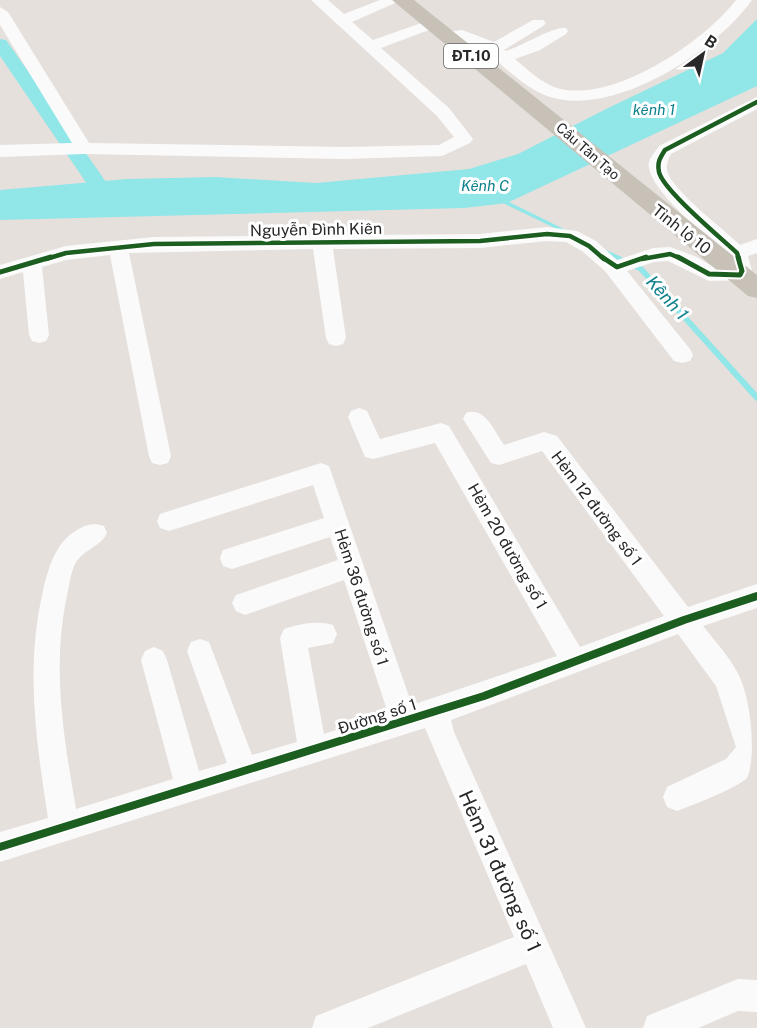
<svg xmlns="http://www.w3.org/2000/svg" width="757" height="1028" font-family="'Public Sans',sans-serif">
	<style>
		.water { fill: #91e6e8 }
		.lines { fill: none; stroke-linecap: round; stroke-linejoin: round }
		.stream { fill: #91e6e8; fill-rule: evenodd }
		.canal { fill: #91e6e8; fill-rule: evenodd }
		.minor { fill: #fbfafa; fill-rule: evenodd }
		.major { fill: #c8c1b8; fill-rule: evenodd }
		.cycleway-far2-casing { stroke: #fff; stroke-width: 8 }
		.cycleway-far1-casing { stroke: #fff; stroke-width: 9 }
		.cycleway-casing { stroke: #fff; stroke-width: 11 }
		.cycleway-far2 { stroke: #1b5e20; stroke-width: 4.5 }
		.cycleway-far1 { stroke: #1b5e20; stroke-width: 5 }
		.cycleway { stroke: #1b5e20; stroke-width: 8 }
		.labels { text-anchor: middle; stroke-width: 6; stroke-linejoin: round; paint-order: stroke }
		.far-street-label { font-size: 14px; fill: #282828; stroke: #fff }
		.shield { fill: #fff; stroke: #686868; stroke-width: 1.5 }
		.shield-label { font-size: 15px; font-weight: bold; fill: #282828 }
		.far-water-label { font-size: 15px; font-style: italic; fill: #0f818d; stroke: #fff }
		.street-label { font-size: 16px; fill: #282828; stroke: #fff }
		.water-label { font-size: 18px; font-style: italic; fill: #0f818d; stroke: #fff }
		.near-street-label { font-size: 20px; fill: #282828; stroke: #fff }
	</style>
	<rect width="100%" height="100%" fill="#e6e0dd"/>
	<!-- water -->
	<polygon class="water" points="757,19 757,86 507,203 464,208 0,220 0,190 127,179 215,177 316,183 469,169 518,154 606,109 723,53"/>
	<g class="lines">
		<!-- stream -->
		<g class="stream">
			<polygon points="501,195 509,202 570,232 569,233 565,233 505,204 498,197"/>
			<polygon points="602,248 643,267 757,393 757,401 755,400 639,271 600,251 600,249"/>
		</g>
		<!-- canal -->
		<polygon class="canal" points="0,39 6,40 116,196 119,201 116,206 102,206 0,56"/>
		<!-- minor -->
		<g class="minor">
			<polygon points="311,0 328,0 344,14 380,0 402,0 352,22 373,40 427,21 437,21 440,24 437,27 381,48 449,108 473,139 470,143 442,156 344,159 84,154 0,157 0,145 72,143 0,25 0,7 8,12 89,143 344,147 439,145 454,137 437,116"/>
			<path d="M736 0H752C715 52 613 119 547 96 523 87 503 65 485 51 470 39 444 42 439 36L441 33 462 30 494 42 533 20H543L546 23 543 26 504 50 506 51C520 47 556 25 566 28L568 31 566 34 540 50 515 59C527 69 541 83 557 88 613 104 704 42 736 0Z"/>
			<path d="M757 97V109L671 154C667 161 665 168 669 176 681 197 721 227 740 245L757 239V253L748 256 752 271 747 280 709 281 668 261 654 262 627 271 690 349 693 355 690 361 682 363 674 361 605 271 582 251 566 242 547 241 480 248 333 249 346 338 343 344 336 346 329 344 326 338 313 249 129 253 171 456 168 463 160 465 152 463 149 456 110 255 66 260 42 267 49 335 46 341 39 343 32 341 29 335 23 272 0 279V265L66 246 154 237 480 234 547 227 577 231 596 241 617 260 653 248 670 247 697 257 713 267 731 268 728 256C710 239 644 187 649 162 650 157 656 151 659 146Z"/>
			<path d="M359 408 367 411 380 439 441 423 449 426 580 647 664 616 542 451 499 465 491 463 463 419 466 413C485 406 494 431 504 445L544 432 557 436 688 607 757 584V608L703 626C714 640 727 654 736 670 751 694 757 756 747 778 737 788 693 805 677 811L667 807 663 797 667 787 726 759 736 747 716 686 678 634 451 720 454 732 586 1028H553L526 964 368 1028H312L316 1016 514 937 425 728 0 862V832L48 818C36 740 25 668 43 591 48 569 55 544 74 532 84 525 93 522 104 526L107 533C101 547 83 549 75 564 70 575 69 588 66 600 52 671 64 739 76 809L173 779 141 660 145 651 154 647 163 651 167 660 199 771 227 763 187 651 191 642 200 639 209 642 252 755 297 742 280 638 284 629C299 624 318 620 333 625L337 634 333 643 308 648 324 734 388 713 344 580 245 615 236 611 232 603 236 595 338 560 330 537 232 569 223 566 220 558 223 550 324 518 313 485 169 531 160 528 157 521 160 514 169 511 321 463 329 466 412 705 557 656 435 443 373 459 365 457 348 417 351 411Z"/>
			<polygon points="738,979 757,980 757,1012 738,1011 698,1028 643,1028 647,1016"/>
		</g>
		<!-- major -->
		<polygon class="major" points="392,0 414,0 757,275 757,298 748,296"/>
		<defs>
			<g id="cycleway-far2">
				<polyline points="46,259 66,253 154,244 480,241 547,234 570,236 589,246 604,259"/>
				<polyline points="642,259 670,254 682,259"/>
				<path d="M739 259 737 253C721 238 663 190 659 172 657 162 660 158 665 150L757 102"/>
			</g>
			<g id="cycleway-far1">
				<polyline points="602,257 617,267 646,257"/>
				<polyline points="678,257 709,274 740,275 742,271 738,257"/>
				<polyline points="0,272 51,257"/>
			</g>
			<polyline id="cycleway" points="0,847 484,696 684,620 757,596"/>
		</defs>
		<!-- cycleway-far2 casing -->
		<use href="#cycleway-far2" class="cycleway-far2-casing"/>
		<!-- cycleway-far1 casing -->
		<use href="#cycleway-far1" class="cycleway-far1-casing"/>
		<!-- cycleway casing -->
		<use href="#cycleway" class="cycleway-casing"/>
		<!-- cycleway-far2 -->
		<use href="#cycleway-far2" class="cycleway-far2"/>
		<!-- cycleway-far1 -->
		<use href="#cycleway-far1" class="cycleway-far1"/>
		<!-- cycleway -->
		<use href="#cycleway" class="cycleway"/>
	</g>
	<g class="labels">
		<!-- far-street labels -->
		<g class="far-street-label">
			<text transform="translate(588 151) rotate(41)" y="5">Cầu Tân Tạo</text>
		</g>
		<!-- shield labels -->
		<rect class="shield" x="444" y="44" width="54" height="24" rx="4.5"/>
		<g class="shield-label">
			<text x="471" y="61">ĐT.10</text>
		</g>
		<!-- far-water labels -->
		<g class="far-water-label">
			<text x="654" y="115">kênh 1</text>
			<text x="485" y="191">Kênh C</text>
		</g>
		<!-- street labels -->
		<g class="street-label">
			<text transform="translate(316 229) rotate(-1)" y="6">Nguyễn Đình Kiên</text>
			<text transform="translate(682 229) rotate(38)" y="6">Tỉnh lộ 10</text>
			<text transform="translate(597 508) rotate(53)" y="6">Hẻm 12 đường số 1</text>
			<text transform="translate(508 546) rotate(60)" y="6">Hẻm 20 đường số 1</text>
			<text transform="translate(362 597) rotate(72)" y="6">Hẻm 36 đường số 1</text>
			<text transform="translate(377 716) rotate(-18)" y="6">Đường số 1</text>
		</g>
		<!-- water labels -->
		<g class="water-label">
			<text transform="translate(667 298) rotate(48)" y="6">Kênh 1</text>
		</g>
		<!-- near-street labels -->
		<g class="near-street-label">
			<text transform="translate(500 871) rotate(66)" y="7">Hẻm 31 đường số 1</text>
		</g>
	</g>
	<!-- north arrow -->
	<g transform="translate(703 54) rotate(33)" stroke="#ffffff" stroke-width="4.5" paint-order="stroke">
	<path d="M0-4.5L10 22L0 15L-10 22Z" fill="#282828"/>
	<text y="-9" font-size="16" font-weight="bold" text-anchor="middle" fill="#282828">B</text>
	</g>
</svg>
